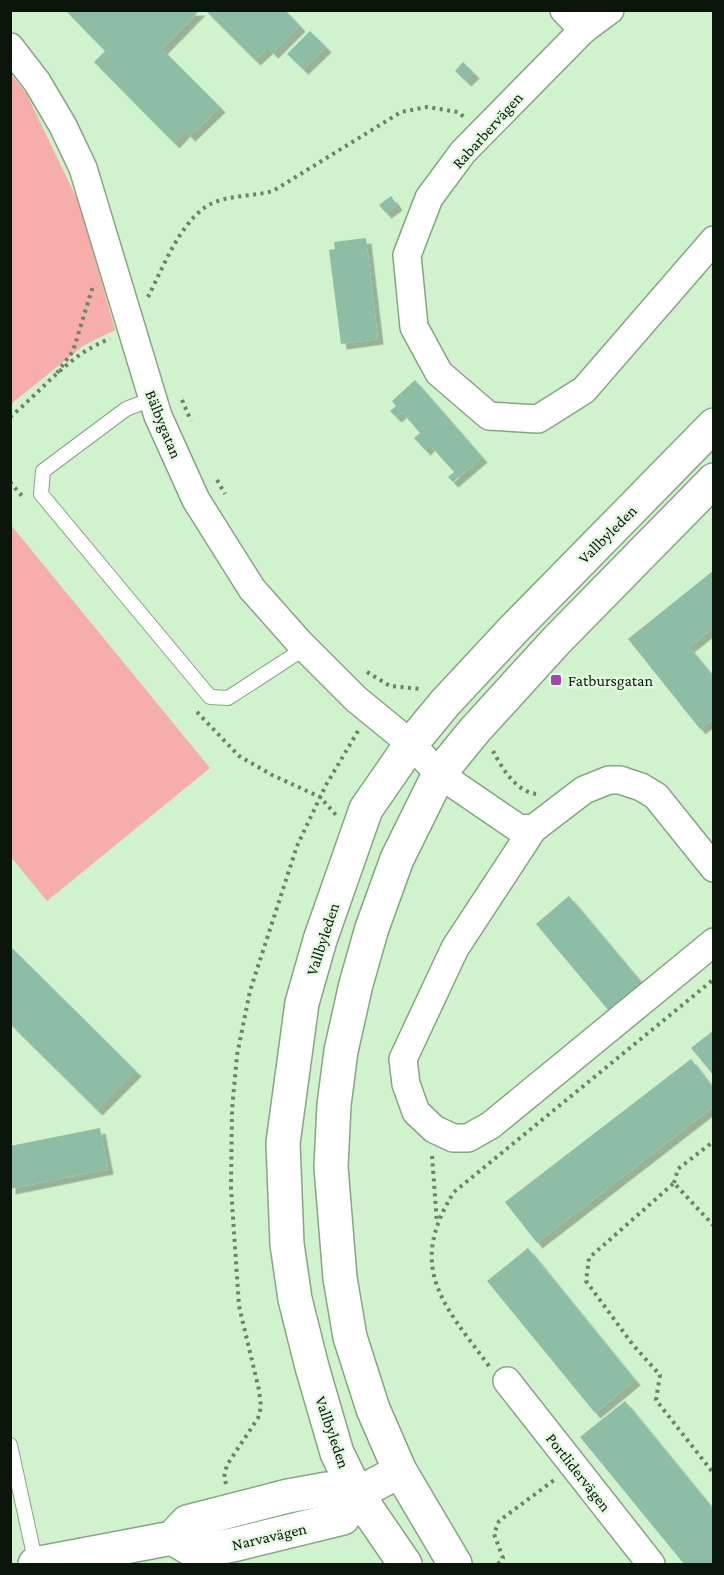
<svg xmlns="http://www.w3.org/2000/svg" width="724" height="1575" font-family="'Crimson Pro',serif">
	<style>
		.green { fill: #f6aeaa }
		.building { fill: #8dbea5; filter: url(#shadow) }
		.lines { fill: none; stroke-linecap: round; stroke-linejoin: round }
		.lane-casing { stroke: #86a683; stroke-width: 16 }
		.street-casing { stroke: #86a683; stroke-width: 30 }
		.secondary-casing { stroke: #86a683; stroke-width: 36 }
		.path { stroke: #6b8168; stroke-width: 4; stroke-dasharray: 3 4.5; stroke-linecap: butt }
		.lane { stroke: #fff; stroke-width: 14 }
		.street { stroke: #fff; stroke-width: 27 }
		.secondary { stroke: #fff; stroke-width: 33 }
		.poi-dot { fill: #a548b2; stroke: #e2fddf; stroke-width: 2 }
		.labels { text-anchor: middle; stroke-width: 5; stroke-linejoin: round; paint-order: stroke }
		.street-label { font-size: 16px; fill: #0a1609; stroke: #e2fddf }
		.poi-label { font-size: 16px; fill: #0a1609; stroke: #e2fddf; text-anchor: start }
	</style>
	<defs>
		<filter id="shadow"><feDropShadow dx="5.5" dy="5.5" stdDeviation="0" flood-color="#0004"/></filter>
	</defs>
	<rect width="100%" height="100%" fill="#d0f2cc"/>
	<!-- green -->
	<g class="green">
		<polygon points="11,74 27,95 80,205 115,330 83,346 11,404"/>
		<polygon points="10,524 210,768 47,901 11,857"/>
	</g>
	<!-- building -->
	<g class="building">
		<polygon points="65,10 200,10 162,49 220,107 190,136 185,131 174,143 94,62 105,51"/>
		<polygon points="205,10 285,10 300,26 273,53 268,48 255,60"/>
		<polygon points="310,31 326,47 303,69 287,54"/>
		<polygon points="463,62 474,73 466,81 455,71"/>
		<polygon points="391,196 397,205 386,213 379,205"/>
		<polygon points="366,238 378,339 341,344 329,250 335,249 334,242"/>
		<polygon points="415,380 482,457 453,482 448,477 454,472 430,445 425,450 414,438 420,433 402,412 396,417 390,411 396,406 392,401"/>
		<polygon points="714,570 714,627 689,647 714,677 714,718 700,729 628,639"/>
		<polygon points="569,896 642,983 609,1011 536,924"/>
		<polygon points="10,946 136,1071 97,1110 10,1024"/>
		<polygon points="714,1030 714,1076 691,1048"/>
		<polygon points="691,1059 714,1089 714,1106 537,1243 505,1202"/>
		<polygon points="100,1128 108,1169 10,1189 10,1146"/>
		<polygon points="528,1248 635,1380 595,1413 487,1281"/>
		<polygon points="625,1401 714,1510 714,1564 684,1564 580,1437"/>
	</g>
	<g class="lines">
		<defs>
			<g id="lane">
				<polyline points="152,399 126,409 43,471 41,494 210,697 228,698 305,648"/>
				<polyline points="10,1445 36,1564"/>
			</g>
			<g id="street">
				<polyline points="564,10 583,30 610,10"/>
				<polyline points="583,30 463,152 429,198 407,255 414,327 439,373 489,416 538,419 584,390 714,240"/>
				<polyline points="10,47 37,82 63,126 83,168 158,416 196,500 252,589 299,642 356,699 411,744 439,774 518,828 533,829 584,790 609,780 620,780 641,787 656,796 714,868"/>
				<polyline points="533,829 455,948 403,1059 406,1084 416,1112 434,1129 453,1138 468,1138 491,1125 714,942"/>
				<polyline points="507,1381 651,1564"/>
			</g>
			<g id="secondary">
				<polyline points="172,1538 196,1552 237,1544 343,1518 357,1494 400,1471"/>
				<polyline points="35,1564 172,1538 187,1522 288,1496 327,1489 357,1494"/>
				<polyline points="405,1564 357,1494 337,1453 312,1367 295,1299 287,1244 283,1143 302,1003 320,940 366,809 411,744 445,703 512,631 714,425"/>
				<polyline points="455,1564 400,1471 373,1409 350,1337 340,1278 331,1167 334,1105 341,1051 356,984 372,928 397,859 439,774 475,730 557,640 714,480"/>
			</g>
		</defs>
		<!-- lane casing -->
		<use href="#lane" class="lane-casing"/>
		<!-- street casing -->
		<use href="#street" class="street-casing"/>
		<!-- secondary casing -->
		<use href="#secondary" class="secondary-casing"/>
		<!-- path -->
		<g class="path">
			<path d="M148 297C163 268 184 211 218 201 236 195 255 196 273 191L401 112 427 107 458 112 464 117"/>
			<polyline points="57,373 73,351 93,286"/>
			<polyline points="182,400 191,421"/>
			<path d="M10 417C42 391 70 353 110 339"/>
			<polyline points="217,480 225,494"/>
			<polyline points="10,482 22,496"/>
			<polyline points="367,672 390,686 421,689"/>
			<polyline points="197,712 239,756 272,775 320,797 336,815"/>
			<path d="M493 751C502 768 516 792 537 794"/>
			<polyline points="432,1156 437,1223"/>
			<polyline points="674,1183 678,1169 714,1141"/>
			<polyline points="714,1226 674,1183 589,1258 586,1281 633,1345 660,1375 656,1400 714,1474"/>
			<path d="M489 1366C444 1305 406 1268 454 1192L714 979"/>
			<polyline points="226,1484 224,1477 227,1465 258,1418 261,1407 259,1390 239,1306 231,1188 232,1110 237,1055 250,991 297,846 326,785 358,731"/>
			<polyline points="498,1564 503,1558 494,1534 499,1521 554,1480"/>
		</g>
		<!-- lane -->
		<use href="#lane" class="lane"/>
		<!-- street -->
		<use href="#street" class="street"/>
		<!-- secondary -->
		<use href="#secondary" class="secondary"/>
	</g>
	<!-- markers -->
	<rect class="poi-dot" x="550" y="674" width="12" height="12" rx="3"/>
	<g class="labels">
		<!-- street labels -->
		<g class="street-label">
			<text transform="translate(487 130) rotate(-48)" y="6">Rabarbervägen</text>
			<text transform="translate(164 424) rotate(68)" y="6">Bälbygatan</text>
			<text transform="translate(607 534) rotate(-45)" y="6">Vallbyleden</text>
			<text transform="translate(322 939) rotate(-72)" y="6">Vallbyleden</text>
			<text transform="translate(333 1432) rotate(71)" y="6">Vallbyleden</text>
			<text transform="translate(579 1472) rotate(52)" y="6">Portlidervägen</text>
			<text transform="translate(269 1536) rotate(-13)" y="6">Narvavägen</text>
		</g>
		<!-- poi labels -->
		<g class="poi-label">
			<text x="568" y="686">Fatbursgatan</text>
		</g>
	</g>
	<!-- border -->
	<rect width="724" height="1575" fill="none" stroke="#0a1609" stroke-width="24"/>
</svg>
